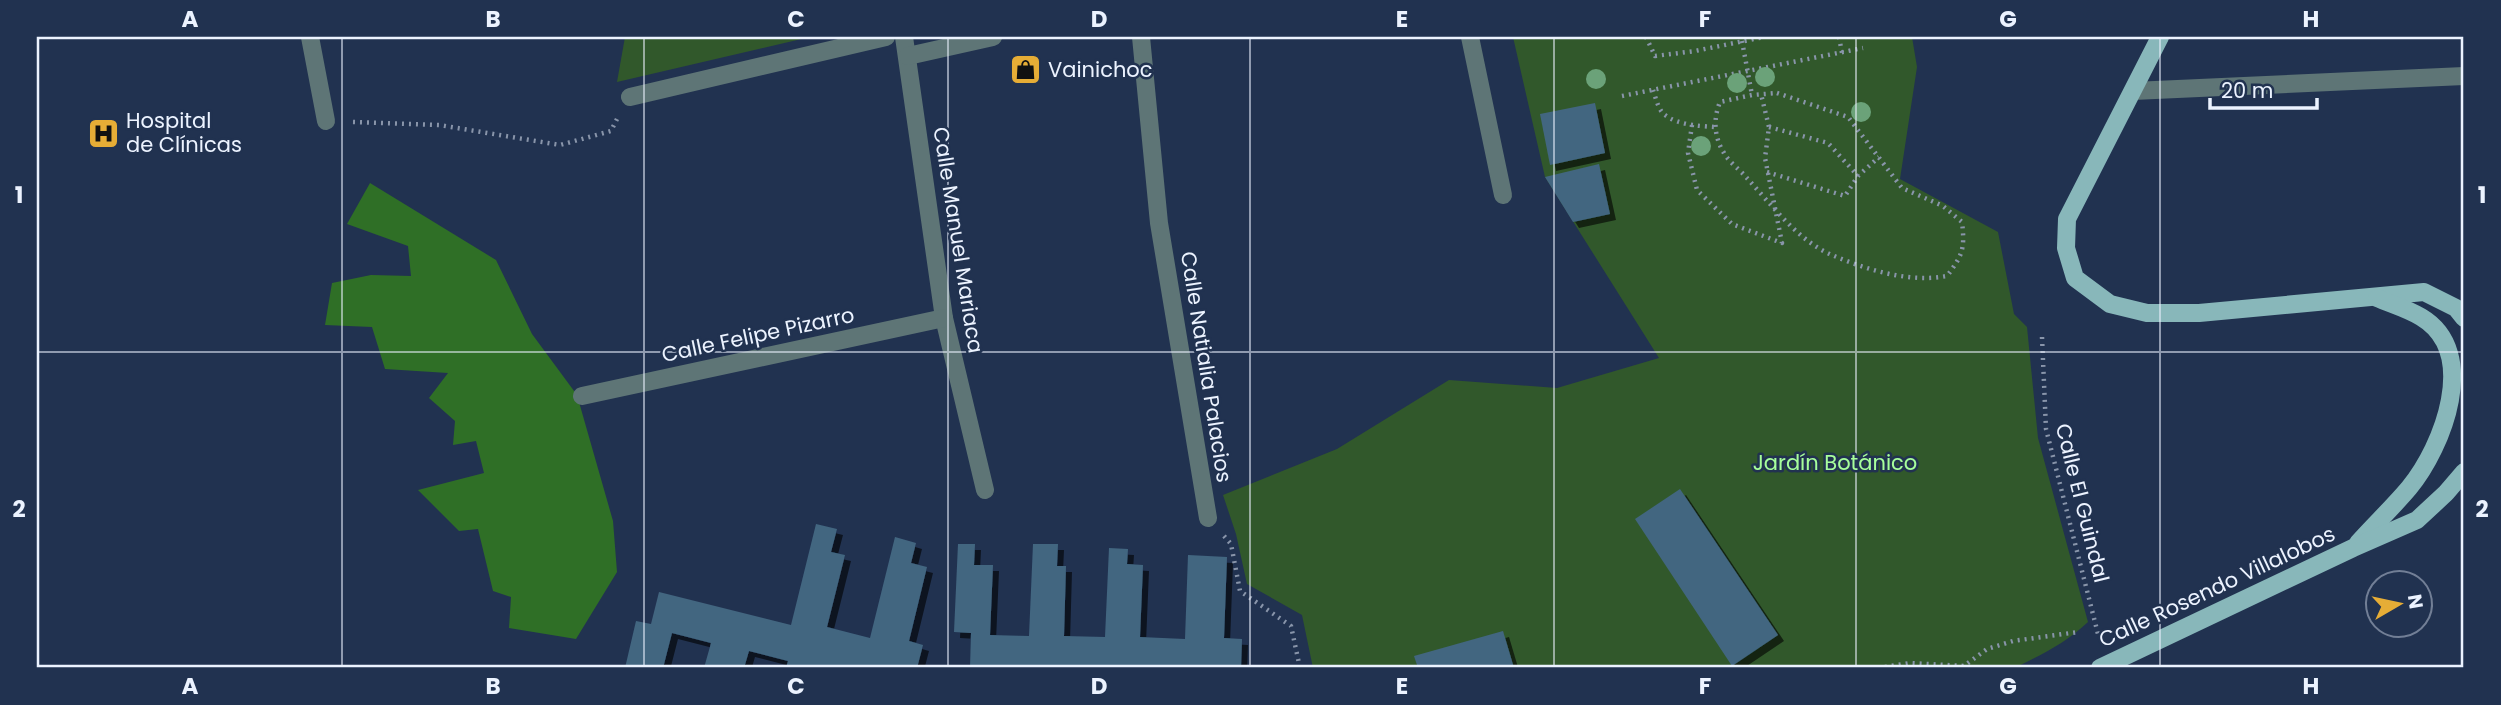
<svg xmlns="http://www.w3.org/2000/svg" width="2501" height="705" font-family="Poppins,sans-serif">
	<style>
		.green { fill: #31582b }
		.forest { fill: #2f6f26 }
		.building { fill: #426680; filter: url(#shadow) }
		.lines { fill: none; stroke-linecap: round; stroke-linejoin: round }
		.path { stroke: #8995aa; stroke-width: 4.5; stroke-dasharray: 2 5; stroke-linecap: butt }
		.minor { stroke: #5e7576; stroke-width: 18 }
		.major { stroke: #88b7ba; stroke-width: 18 }
		.tree { fill: #6ba279 }
		.grid { fill: none; stroke: #ecf3ff; stroke-width: 2; stroke-opacity: 0.55 }
		.labels { text-anchor: middle; stroke-width: 5; stroke-linejoin: round; paint-order: stroke }
		.poi-label { font-size: 21px; fill: #ecf3ff; stroke: #213250; text-anchor: start }
		.street-label { font-size: 21px; fill: #ecf3ff; stroke: #213250 }
		.park-label { font-size: 21px; fill: #a7fe9b; stroke: #213250 }
		.neatline { fill: none; stroke: #ecf3ff; stroke-width: 2.5 }
		.grid-label { font-size: 23px; text-anchor: middle; font-weight: bold; fill: #ecf3ff }
	</style>
	<defs>
		<filter id="shadow"><feDropShadow dx="6" dy="6" stdDeviation="0" flood-color="#0009"/></filter>
	</defs>
	<rect width="100%" height="100%" fill="#213250"/>
	<!-- green -->
	<g class="green">
		<polygon points="625,37 810,37 617,82"/>
		<path d="M1513 37H1912L1917 67 1900 179 1998 232 2014 314 2027 327 2038 438 2088 622C2066 643 2041 655 2014 668H1313L1302 615 1247 584 1236 534 1223 495 1337 449 1449 380 1557 388 1659 358 1545 177Z"/>
	</g>
	<!-- forest -->
	<polygon class="forest" points="370,183 496,260 532,334 577,395 613,521 617,572 576,639 509,628 511,597 493,591 478,529 459,531 418,490 484,473 476,441 453,445 455,421 429,398 448,373 385,369 372,327 325,325 332,283 371,275 411,276 408,246 347,224"/>
	<!-- building -->
	<g class="building">
		<polygon points="1595,103 1605,153 1550,165 1540,114"/>
		<polygon points="1599,164 1610,214 1573,222 1545,177"/>
		<polygon points="1680,489 1778,635 1732,666 1635,519"/>
		<polygon points="816,524 837,529 831,552 845,555 827,627 870,638 895,537 916,543 911,563 927,567 909,641 923,645 917,668 786,668 788,661 749,651 744,668 704,668 711,643 672,633 663,668 625,668 636,621 651,624 659,592 791,625"/>
		<polygon points="958,544 975,544 974,565 993,565 990,635 1029,636 1033,544 1058,544 1057,566 1066,566 1064,636 1105,637 1109,548 1128,549 1127,564 1143,565 1140,637 1185,639 1188,555 1227,557 1224,638 1242,639 1241,668 970,668 971,633 954,632"/>
		<polygon points="1503,631 1514,668 1418,668 1414,656"/>
	</g>
	<g class="lines">
		<!-- path -->
		<g class="path">
			<polyline points="1646,37 1655,56 1695,51 1764,37"/>
			<polyline points="1839,37 1842,53"/>
			<polyline points="1742,41 1752,95"/>
			<path d="M1653 90C1656 98 1658 110 1665 115 1678 125 1699 126 1715 127"/>
			<path d="M1777 93 1848 117 1902 188 1943 206 1962 222C1965 248 1963 255 1947 276 1909 283 1867 270 1832 255 1798 241 1771 204 1746 177 1739 169 1729 162 1724 153 1714 137 1713 119 1720 102L1752 95Z"/>
			<polyline points="1622,96 1863,48"/>
			<polyline points="353,122 439,125 560,145 611,131 617,119"/>
			<polyline points="1692,125 1688,153 1697,190 1732,224 1782,243 1765,158 1769,127 1761,94"/>
			<polyline points="1769,127 1828,143 1858,176"/>
			<polyline points="1767,172 1845,196 1858,176 1879,157"/>
			<polyline points="2042,337 2046,429 2098,634"/>
			<polyline points="1224,536 1231,544 1240,591 1291,626 1300,668"/>
			<polyline points="1878,668 1910,663 1964,666 1987,649 2013,641 2078,632"/>
		</g>
		<!-- minor -->
		<g class="minor">
			<polyline points="310,37 326,121"/>
			<polyline points="904,37 944,318 985,490"/>
			<polyline points="1141,37 1159,223 1208,518"/>
			<polyline points="1470,37 1503,195"/>
			<polyline points="908,56 993,37"/>
			<polyline points="2133,91 2464,76"/>
			<polyline points="630,97 886,37"/>
			<polyline points="582,396 944,318"/>
		</g>
		<!-- major -->
		<g class="major">
			<polyline points="2160,37 2067,219 2066,248 2075,278 2110,304 2147,313 2199,313 2424,292 2456,308 2464,318"/>
			<path d="M2358 543C2375 524 2393 507 2409 488 2443 447 2480 352 2421 317 2408 309 2391 304 2377 298"/>
			<polyline points="2100,668 2353,548 2417,520 2446,493 2464,472"/>
		</g>
	</g>
	<!-- trees -->
	<g class="tree">
		<circle cx="1765" cy="77" r="10"/>
		<circle cx="1596" cy="79" r="10"/>
		<circle cx="1737" cy="83" r="10"/>
		<circle cx="1861" cy="112" r="10"/>
		<circle cx="1701" cy="146" r="10"/>
	</g>
	<!-- grid -->
	<path class="grid" d="M342 37V668M644 37V668M948 37V668M1250 37V668M1554 37V668M1856 37V668M2160 37V668M37 352H2464"/>
	<!-- icons -->
	<defs>
		<symbol id="shop-square" viewBox="-11 -11 22 22"><rect x="-9" y="-9" width="18" height="18" rx="4" fill="#e6ad36" stroke="#213250"/><path d="M-5-2.5h2.3a2.7 3.5 0 0 1 5.4 0H5L5.5 6h-11ZM-1.5-2.5h3a1.5 2.3 0 0 0-3 0Z" fill="#111"/></symbol>
		<symbol id="hospital-square" viewBox="-11 -11 22 22"><rect x="-9" y="-9" width="18" height="18" rx="4" fill="#e6ad36" stroke="#213250"/><path d="M-5-5h3v3.5h4V-5h3V5h-3V1.5h-4V5h-3Z" fill="#111"/></symbol>
	</defs>
	<g fill-rule="evenodd">
		<use href="#shop-square" x="1008" y="52" width="35" height="35"/>
		<use href="#hospital-square" x="86" y="116" width="35" height="35"/>
	</g>
	<g class="labels">
		<!-- poi labels -->
		<g class="poi-label">
			<text x="1048" y="77">Vainichoc</text>
			<text x="126" y="128">Hospital<tspan x="126" dy="24">de Clínicas</tspan></text>
		</g>
		<!-- street labels -->
		<g class="street-label">
			<text transform="translate(958 240) rotate(81)" y="7">Calle Manuel Mariaca</text>
			<text transform="translate(758 335) rotate(-12)" y="7">Calle Felipe Pizarro</text>
			<text transform="translate(1206 367) rotate(81)" y="7">Calle Natialia Palacios</text>
			<text transform="translate(2082 503) rotate(76)" y="7">Calle El Guindal</text>
			<text transform="translate(2217 587) rotate(-25)" y="7">Calle Rosendo Villalobos</text>
		</g>
		<!-- park labels -->
		<g class="park-label">
			<text x="1835" y="470">Jardín Botánico</text>
		</g>
	</g>
	<!-- border -->
	<rect width="2501" height="705" fill="none" stroke="#213250" stroke-width="77"/>
	<!-- north arrow -->
	<g transform="translate(2399 604) rotate(81)"><circle r="33" fill="#213250" stroke="#727f96" stroke-width="2"/>
	<path d="M0-5L12 26L0 18L-12 26Z" fill="#e6ad36"/>
	<text y="-10" font-size="19" font-weight="bold" text-anchor="middle" fill="#ecf3ff">N</text>
	</g>
	<!-- scale -->
	<path d="M2210 98v10h107v-10" fill="none" stroke="#ecf3ff" stroke-width="3.5"/>
	<text x="2221" y="98" font-size="21" fill="#ecf3ff" stroke="#213250" stroke-width="5" paint-order="stroke">20 m</text>
	<rect x="38" y="38" width="2424" height="628" class="neatline"/>
	<g class="grid-label">
		<text x="190" y="27">A</text>
		<text x="493" y="27">B</text>
		<text x="796" y="27">C</text>
		<text x="1099" y="27">D</text>
		<text x="1402" y="27">E</text>
		<text x="1705" y="27">F</text>
		<text x="2008" y="27">G</text>
		<text x="2311" y="27">H</text>
		<text x="19" y="203">1</text>
		<text x="2482" y="203">1</text>
		<text x="19" y="517">2</text>
		<text x="2482" y="517">2</text>
		<text x="190" y="694">A</text>
		<text x="493" y="694">B</text>
		<text x="796" y="694">C</text>
		<text x="1099" y="694">D</text>
		<text x="1402" y="694">E</text>
		<text x="1705" y="694">F</text>
		<text x="2008" y="694">G</text>
		<text x="2311" y="694">H</text>
	</g>
</svg>
